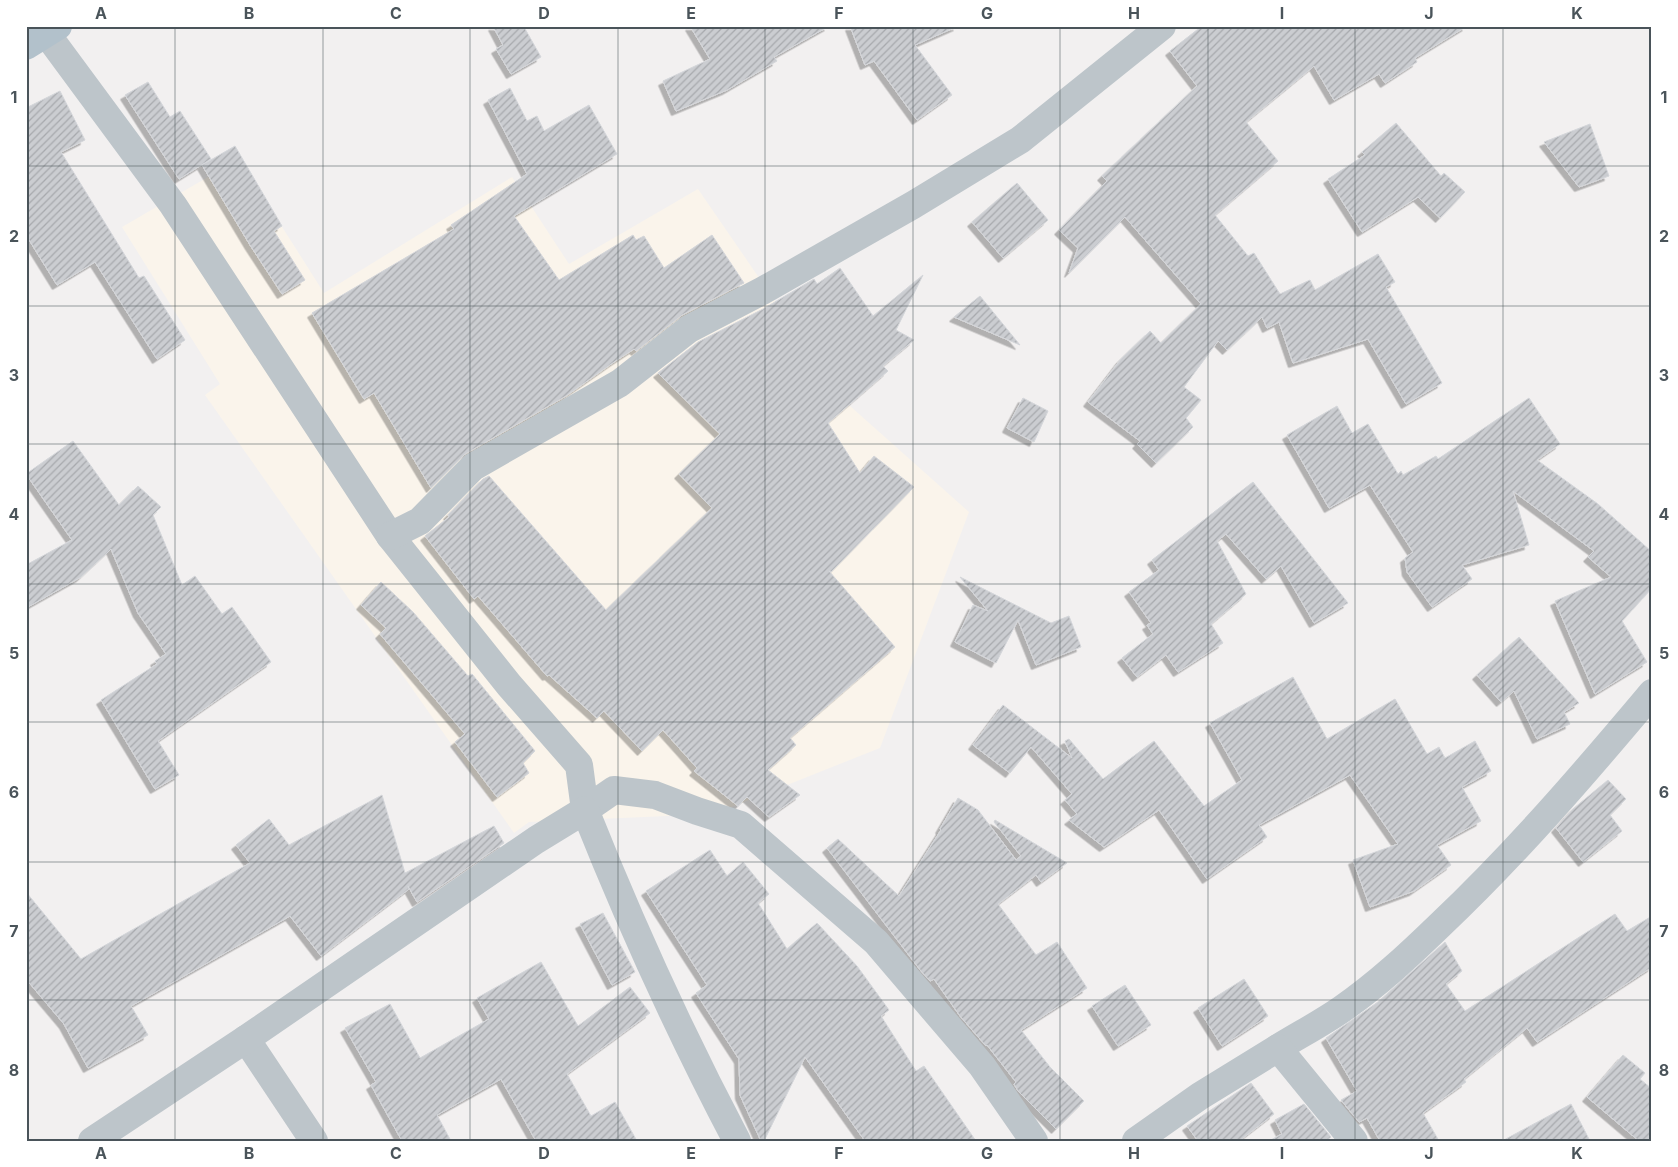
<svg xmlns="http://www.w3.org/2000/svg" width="1678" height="1167" font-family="Inter,sans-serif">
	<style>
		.commercial { fill: #faf4eb }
		.building { fill: url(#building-hatch); stroke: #d4d6da; filter: url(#shadow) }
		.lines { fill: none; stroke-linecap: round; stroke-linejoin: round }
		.street { stroke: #bdc5ca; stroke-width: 28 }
		.primary { stroke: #b2c1cb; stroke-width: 28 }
		.grid { fill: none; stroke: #4a545a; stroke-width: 1; stroke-opacity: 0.55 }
		.neatline { fill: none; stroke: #4a545a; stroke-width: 2 }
		.grid-label { font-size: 16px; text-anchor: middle; font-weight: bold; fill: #4a545a }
	</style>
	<defs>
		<pattern id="building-hatch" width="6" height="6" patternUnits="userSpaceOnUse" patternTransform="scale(1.25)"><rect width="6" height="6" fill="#cbcdd1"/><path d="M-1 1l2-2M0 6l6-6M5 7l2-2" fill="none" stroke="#a7a9ad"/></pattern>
		<filter id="shadow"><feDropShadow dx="-4.5" dy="4.5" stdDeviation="0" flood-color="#0004"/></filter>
	</defs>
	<rect width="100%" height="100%" fill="#f2f0f0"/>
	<!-- commercial -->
	<polygon class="commercial" points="239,159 324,293 512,177 569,264 698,189 784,314 785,348 969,512 880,748 714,814 529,822 514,833 205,395 220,384 122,227"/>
	<!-- building -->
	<g class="building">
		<polygon points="493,26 524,27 541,57 511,74 496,49 503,45"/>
		<polygon points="690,26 829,26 774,57 777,61 727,90 676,111 663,81 710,59"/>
		<polygon points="850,26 958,26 915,45 952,95 917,120 874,61 865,65"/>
		<polygon points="1202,26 1467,26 1415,58 1417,62 1385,83 1379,74 1334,100 1314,66 1246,122 1278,161 1215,215 1248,256 1254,253 1280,294 1310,280 1315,290 1378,254 1395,282 1386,287 1442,383 1406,404 1368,339 1293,363 1279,322 1267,328 1262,317 1227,350 1218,341 1184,387 1201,400 1186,418 1193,427 1156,463 1137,444 1140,441 1088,402 1121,359 1150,331 1161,343 1201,304 1125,217 1069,273 1078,248 1059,230 1107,181 1102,176 1197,86 1170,51"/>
		<polygon points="148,82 170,117 180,111 211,159 179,179 125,95"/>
		<polygon points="510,88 527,121 537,116 544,131 589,105 617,154 514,216 559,280 633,235 636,240 644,236 664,268 712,235 744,283 682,315 636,351 634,349 614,362 566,396 465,454 431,488 374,393 364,399 312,313 454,229 451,225 527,174 488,100"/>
		<polygon points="60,91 85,140 61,152 139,278 144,276 185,340 157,359 95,262 57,285 26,235 26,108"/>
		<polygon points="1396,123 1441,176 1444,173 1465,192 1440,218 1418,197 1362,232 1328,179 1365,155 1362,152"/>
		<polygon points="1590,124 1609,176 1579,187 1544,142"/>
		<polygon points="235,146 282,226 274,231 305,280 282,294 250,245 202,165"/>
		<polygon points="1017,183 1048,220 1003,258 972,222"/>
		<polygon points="840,268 873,316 923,275 896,330 914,340 883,366 888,371 828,423 860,473 874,456 914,487 831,572 829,571 895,647 790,738 796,745 768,770 800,795 769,817 747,797 738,806 694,771 697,768 663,730 642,751 604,711 597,718 549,675 547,676 478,596 474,599 425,536 449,517 448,515 483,479 489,476 606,610 712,508 679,474 720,434 658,373 698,342 763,309 814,279 817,284"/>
		<polygon points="980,296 1020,345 954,317"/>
		<polygon points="1023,398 1048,411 1034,442 1007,428"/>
		<polygon points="1529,398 1560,444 1537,460 1598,504 1652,552 1652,588 1622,621 1647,662 1595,694 1555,601 1611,577 1588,557 1594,551 1513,491 1529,545 1462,565 1472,579 1432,607 1407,572 1405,558 1413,552 1370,485 1329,508 1287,435 1337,406 1352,433 1368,424 1398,474 1401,471 1403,475 1436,456 1438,459"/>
		<polygon points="73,441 119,505 138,486 161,507 153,515 182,585 195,576 222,614 232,607 271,662 158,741 179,775 155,789 101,700 157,664 155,661 166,654 138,613 111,549 81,577 26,608 26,565 72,540 26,474"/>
		<polygon points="1253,482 1348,603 1314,623 1281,566 1266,579 1226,534 1217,541 1246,594 1211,624 1223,643 1178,672 1166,655 1137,677 1122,658 1153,634 1147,625 1151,623 1129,592 1159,570 1152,560"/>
		<polygon points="960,577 1051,623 1069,616 1081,647 1036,665 1018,620 996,663 955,642 973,605 988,611"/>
		<polygon points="381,582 413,612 468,676 472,674 535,751 523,763 529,773 497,797 455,742 465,734 380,634 386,628 361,605"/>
		<polygon points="1519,637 1579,703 1564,712 1570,724 1537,739 1514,691 1501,702 1477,675"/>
		<polygon points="1293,677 1327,739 1395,699 1427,754 1439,747 1445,758 1475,741 1491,771 1462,787 1481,821 1437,845 1451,865 1414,891 1370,907 1353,860 1398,844 1350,775 1259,825 1267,837 1207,879 1159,810 1104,847 1069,820 1077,814 1065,800 1072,794 1031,747 1010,773 973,745 1003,705 1072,758 1065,741 1069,739 1103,779 1154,741 1204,806 1242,780 1210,723"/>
		<polygon points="1608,780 1626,799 1610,815 1622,831 1583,862 1556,828 1573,809"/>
		<polygon points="382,795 405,873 494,826 504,843 417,902 408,886 409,889 321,956 290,916 131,1006 148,1035 88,1068 64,1024 26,979 26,892 81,959 250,863 236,845 269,819 289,845"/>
		<polygon points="958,798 978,810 1016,860 1021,856 994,822 995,820 1067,863 1041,882 1036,875 998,904 1036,955 1057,942 1087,988 1021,1030 1050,1067 1084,1101 1056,1129 1018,1091 1014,1084 1016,1082 987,1045 986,1046 960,1016 934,979 930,981 921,971 827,848 838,839 899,896 941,830 940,829"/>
		<polygon points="710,850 727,876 743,862 769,894 758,903 787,949 817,923 857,966 889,1010 881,1016 916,1071 924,1066 976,1141 865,1141 805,1057 764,1141 761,1141 740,1095 739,1059 696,993 707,985 646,891"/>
		<polygon points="603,913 635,972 612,985 580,924"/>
		<polygon points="1615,914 1627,931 1652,916 1652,967 1537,1042 1527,1028 1464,1079 1466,1082 1423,1113 1439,1141 1380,1141 1367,1118 1359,1122 1341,1100 1357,1091 1326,1038 1378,1002 1445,942 1462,971 1446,984 1465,1011"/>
		<polygon points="541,962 578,1026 630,987 650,1013 567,1074 591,1116 615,1102 637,1141 536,1141 501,1079 437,1115 451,1141 402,1141 371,1085 376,1082 345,1028 390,1004 420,1058 489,1019 477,998"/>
		<polygon points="1244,979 1268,1016 1222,1046 1198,1008"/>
		<polygon points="1125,985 1151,1025 1118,1046 1092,1006"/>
		<polygon points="1623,1055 1645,1073 1640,1079 1652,1089 1652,1141 1639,1141 1587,1097"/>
		<polygon points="1251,1083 1274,1114 1239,1141 1198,1141 1187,1126"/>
		<polygon points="1304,1104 1331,1137 1326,1141 1269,1141 1282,1134 1275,1120"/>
		<polygon points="1571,1104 1590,1141 1502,1141"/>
	</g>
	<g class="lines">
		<!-- street -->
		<g class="street">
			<polyline points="38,26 46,33 173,205 390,536 509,685 579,765 585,810 614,790 655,795 697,811 741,825 876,942 982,1066 1034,1141"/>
			<polyline points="390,536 420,521 473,467 620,383 689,329 762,291 913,205 1020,140 1162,26"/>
			<polyline points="246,1039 314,1141"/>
			<path d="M1278 1048C1299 1035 1322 1023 1342 1009 1378 984 1409 955 1440 925 1516 853 1584 774 1652 693"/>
			<path d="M92 1141 246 1039 536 840 585 810C630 923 680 1033 737 1141"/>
			<polyline points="1136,1141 1200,1096 1278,1048 1354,1141"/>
		</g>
		<!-- primary -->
		<polyline class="primary" points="26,46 58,26"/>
	</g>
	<!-- grid -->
	<path class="grid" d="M175 26V1141M323 26V1141M470 26V1141M618 26V1141M765 26V1141M913 26V1141M1060 26V1141M1208 26V1141M1355 26V1141M1503 26V1141M26 166H1652M26 306H1652M26 444H1652M26 584H1652M26 722H1652M26 862H1652M26 1000H1652"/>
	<!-- border -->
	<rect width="1678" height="1167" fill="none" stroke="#ffffff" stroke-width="55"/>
	<rect x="28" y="28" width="1622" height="1112" class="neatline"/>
	<g class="grid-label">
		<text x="101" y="19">A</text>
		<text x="249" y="19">B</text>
		<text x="396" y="19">C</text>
		<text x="544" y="19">D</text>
		<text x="691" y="19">E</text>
		<text x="839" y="19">F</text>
		<text x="987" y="19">G</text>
		<text x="1134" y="19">H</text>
		<text x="1282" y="19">I</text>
		<text x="1429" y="19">J</text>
		<text x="1577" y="19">K</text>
		<text x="14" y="103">1</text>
		<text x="1664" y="103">1</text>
		<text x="14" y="242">2</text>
		<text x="1664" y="242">2</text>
		<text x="14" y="381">3</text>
		<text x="1664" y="381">3</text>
		<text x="14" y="520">4</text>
		<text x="1664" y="520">4</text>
		<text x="14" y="659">5</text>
		<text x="1664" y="659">5</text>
		<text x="14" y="798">6</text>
		<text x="1664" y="798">6</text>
		<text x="14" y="937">7</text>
		<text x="1664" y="937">7</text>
		<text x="14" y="1076">8</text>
		<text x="1664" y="1076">8</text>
		<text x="101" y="1159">A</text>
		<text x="249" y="1159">B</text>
		<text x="396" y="1159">C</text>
		<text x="544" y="1159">D</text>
		<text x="691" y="1159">E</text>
		<text x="839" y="1159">F</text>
		<text x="987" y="1159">G</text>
		<text x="1134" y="1159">H</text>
		<text x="1282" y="1159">I</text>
		<text x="1429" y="1159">J</text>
		<text x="1577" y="1159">K</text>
	</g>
</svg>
